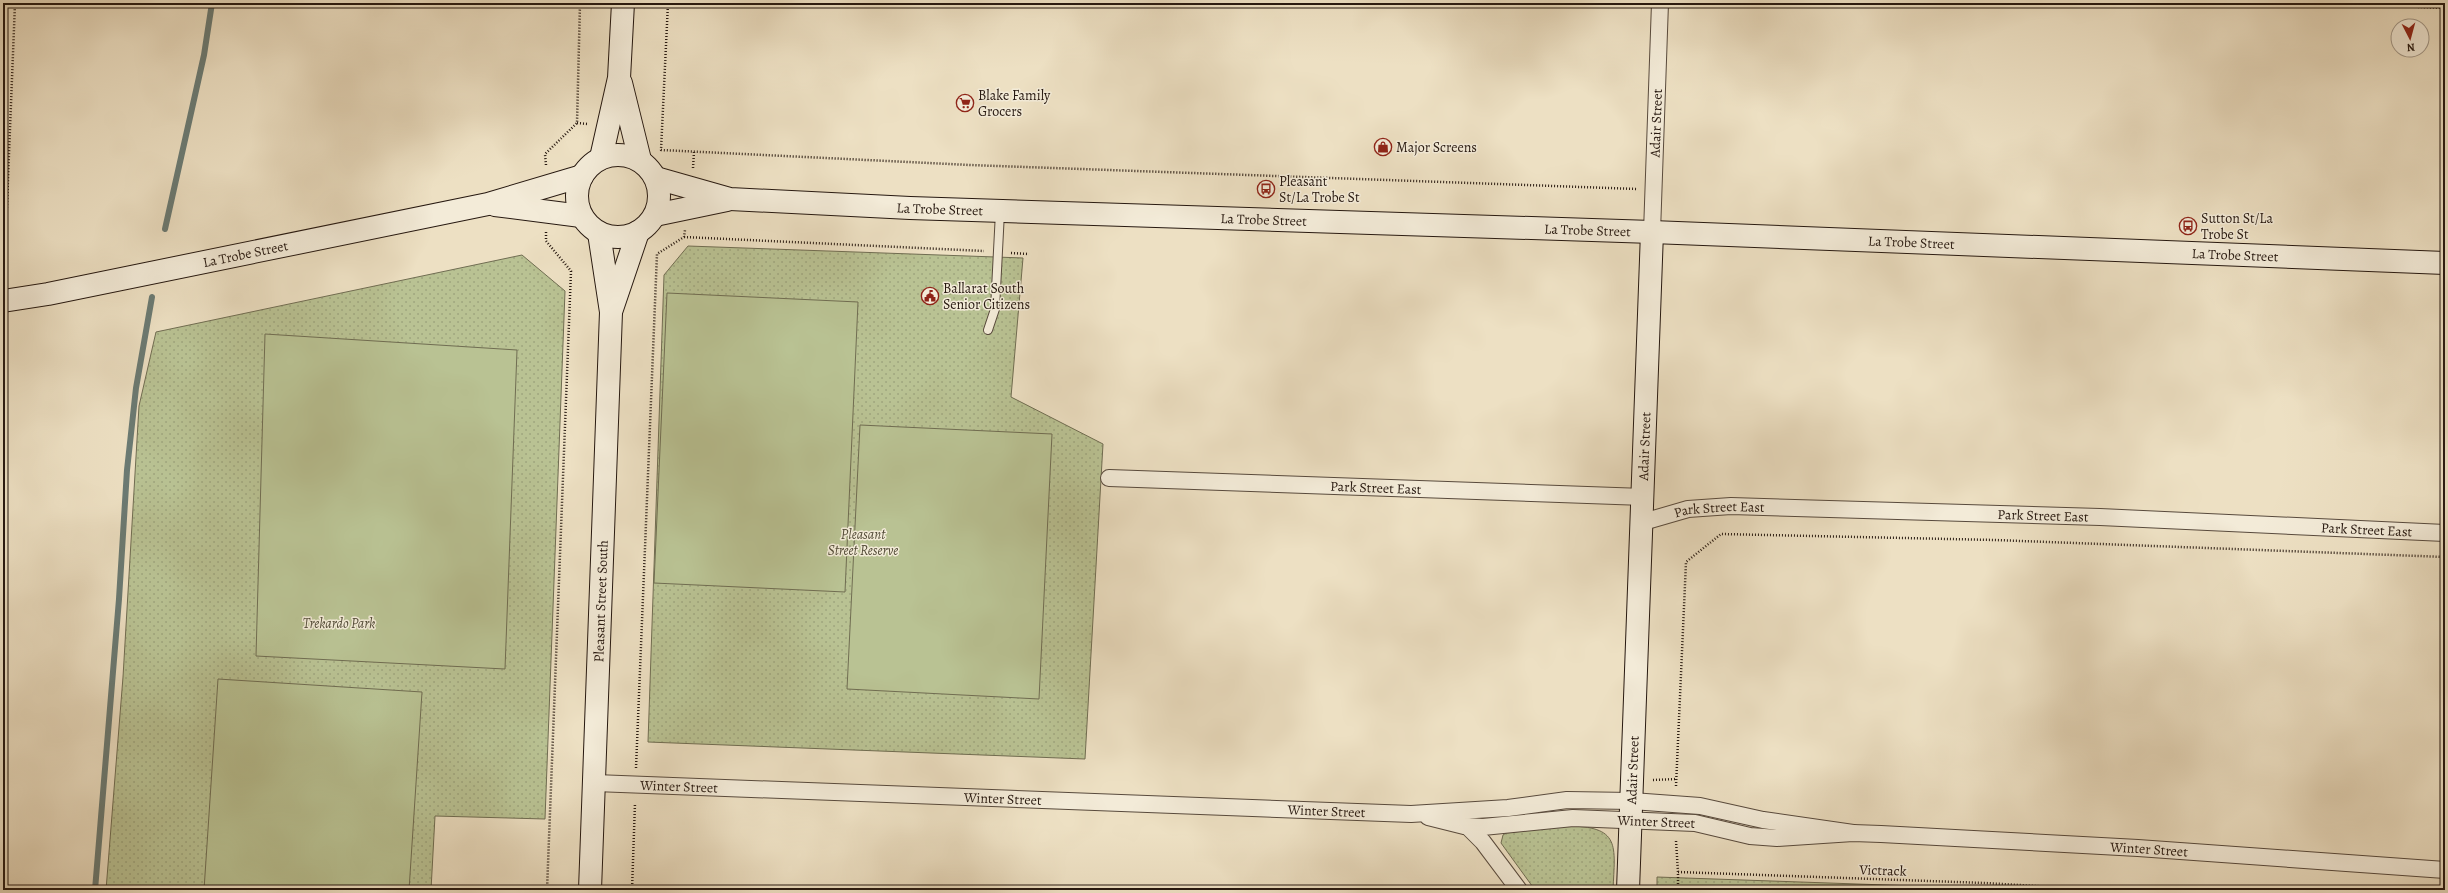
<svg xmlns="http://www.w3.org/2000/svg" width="2448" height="893" font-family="Alegreya,serif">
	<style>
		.grass { fill: url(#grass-dots); stroke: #706d52 }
		.pitch { fill: #b9c293; stroke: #706d52 }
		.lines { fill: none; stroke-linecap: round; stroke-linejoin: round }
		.stream { stroke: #6b7b74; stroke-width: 6 }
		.lane-casing { stroke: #584a3d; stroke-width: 10 }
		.street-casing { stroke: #584a3d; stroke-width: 18 }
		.secondary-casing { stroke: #261810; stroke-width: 24 }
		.path { stroke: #261810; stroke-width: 2.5; stroke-dasharray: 1 2; stroke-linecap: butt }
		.lane { stroke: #f3ebd8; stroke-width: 8 }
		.street { stroke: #f3ebd8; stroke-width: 16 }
		.secondary { stroke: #f3ebd8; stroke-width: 22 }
		.labels { text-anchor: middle; stroke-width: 3; stroke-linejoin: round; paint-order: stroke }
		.poi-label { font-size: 14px; fill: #261810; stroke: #f3ebd8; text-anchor: start }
		.street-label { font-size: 14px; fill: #261810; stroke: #f3ebd8 }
		.park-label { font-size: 14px; font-style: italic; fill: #524b37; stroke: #f3ebd8 }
	</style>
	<defs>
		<pattern id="grass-dots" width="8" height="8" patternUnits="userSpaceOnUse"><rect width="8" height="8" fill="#b9c293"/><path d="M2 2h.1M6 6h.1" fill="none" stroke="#9fa67e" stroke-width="1.8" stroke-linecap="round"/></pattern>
	</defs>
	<rect width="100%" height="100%" fill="#ede0c3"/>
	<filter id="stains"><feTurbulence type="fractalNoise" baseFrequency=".005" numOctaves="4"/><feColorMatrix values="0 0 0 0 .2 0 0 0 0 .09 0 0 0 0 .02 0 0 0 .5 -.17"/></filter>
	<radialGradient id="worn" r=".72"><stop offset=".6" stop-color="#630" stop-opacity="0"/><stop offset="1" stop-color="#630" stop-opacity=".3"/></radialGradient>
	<!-- grass -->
	<g class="grass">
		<polygon points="688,246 1023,258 1011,397 1103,444 1085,759 648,742 664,275"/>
		<polygon points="522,255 565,291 545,819 435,816 431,890 106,890 123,677 139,406 156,332"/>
		<path d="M1566 826C1621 826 1615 845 1613 890H1535L1501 843 1503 835 1506 833Z"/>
		<polygon points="1657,877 2029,890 1657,890"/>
	</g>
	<!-- pitch -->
	<g class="pitch">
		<polygon points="667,293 858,302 845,592 654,583"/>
		<polygon points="265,334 517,350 505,669 256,656"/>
		<polygon points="860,425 1052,434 1039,699 847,689"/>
		<polygon points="218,679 422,692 409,890 204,890"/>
	</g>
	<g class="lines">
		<!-- stream -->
		<g class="stream">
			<polyline points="165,229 204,55 212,3"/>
			<polyline points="95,890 119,599 127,470 136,388 152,297"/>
		</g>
		<defs>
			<polyline id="lane" points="988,330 995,309 1000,212"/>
			<g id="street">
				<path id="s1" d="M1652 232 1660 3"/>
				<path id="s2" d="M1109 478 1644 497"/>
				<path id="s3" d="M1643 522 1688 509 1731 506 2100 517 2445 533"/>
				<path id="s4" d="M595 783 1411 814 1508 808 1567 800 1632 801 1700 806 1763 820 1853 833"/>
				<path id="s5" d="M1428 817 1464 826 1483 827 1573 818 1695 823 1750 836 1777 838 1853 833 1881 834 2138 848 2445 870"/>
				<polyline points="1467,826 1483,842 1519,890"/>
			</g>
			<g id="secondary">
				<polyline points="621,83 640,160"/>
				<circle cx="618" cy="196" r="41"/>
				<polyline points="601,158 619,78 623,3"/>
				<path id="s6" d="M656 178 730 199 910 208 1652 232 2445 263"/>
				<polyline points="495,205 581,216"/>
				<polyline points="655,215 727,200"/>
				<path id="s7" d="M3 301 48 294 488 204 582 176"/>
				<polyline points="612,309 638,232"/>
				<path id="s8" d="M590 890 611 312 599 233"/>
				<path id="s9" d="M1628 890 1652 232"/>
			</g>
		</defs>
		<!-- lane casing -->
		<use href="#lane" class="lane-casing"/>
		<!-- street casing -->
		<use href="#street" class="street-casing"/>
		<!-- secondary casing -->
		<use href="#secondary" class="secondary-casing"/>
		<!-- path -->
		<g class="path">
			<polyline points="668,3 661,150 970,165 1637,189"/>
			<polyline points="2316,3 2445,8"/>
			<polyline points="577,123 588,124"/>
			<polyline points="546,165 545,154 577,123 580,3"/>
			<polyline points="693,168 694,152"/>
			<polyline points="546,232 546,241 571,271 547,890"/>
			<polyline points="684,237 984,251"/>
			<polyline points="1011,253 1029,254"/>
			<polyline points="4,280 15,3"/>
			<polyline points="636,768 657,254 684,237 685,230"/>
			<polyline points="1653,780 1677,779"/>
			<polyline points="1676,786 1686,562 1721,534 1995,540 2445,557"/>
			<polyline points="1676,841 1678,872"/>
			<polyline points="632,890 635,803"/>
			<polyline points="1678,890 1678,872 1985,883 2104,890"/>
		</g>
		<!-- lane -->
		<use href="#lane" class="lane"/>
		<!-- street -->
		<use href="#street" class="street"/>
		<!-- secondary -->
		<use href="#secondary" class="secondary"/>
	</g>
	<!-- icons -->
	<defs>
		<symbol id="supermarket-ring" viewBox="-11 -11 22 22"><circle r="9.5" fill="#f3ebd8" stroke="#8f2418" stroke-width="1.5"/><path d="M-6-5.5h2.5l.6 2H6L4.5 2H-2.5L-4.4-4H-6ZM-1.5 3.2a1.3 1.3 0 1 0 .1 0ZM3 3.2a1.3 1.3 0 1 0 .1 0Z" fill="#8f2418"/></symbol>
		<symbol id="shop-ring" viewBox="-11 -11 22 22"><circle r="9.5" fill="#f3ebd8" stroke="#8f2418" stroke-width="1.5"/><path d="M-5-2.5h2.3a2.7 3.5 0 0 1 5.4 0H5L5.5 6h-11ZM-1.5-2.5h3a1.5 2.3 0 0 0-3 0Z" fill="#8f2418"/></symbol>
		<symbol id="bus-ring" viewBox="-11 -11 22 22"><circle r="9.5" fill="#f3ebd8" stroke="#8f2418" stroke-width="1.5"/><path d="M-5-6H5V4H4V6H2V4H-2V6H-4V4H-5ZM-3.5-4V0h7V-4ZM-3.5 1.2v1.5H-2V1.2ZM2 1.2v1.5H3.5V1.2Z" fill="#8f2418"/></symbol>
		<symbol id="civic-ring" viewBox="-11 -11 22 22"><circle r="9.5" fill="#f3ebd8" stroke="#8f2418" stroke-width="1.5"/><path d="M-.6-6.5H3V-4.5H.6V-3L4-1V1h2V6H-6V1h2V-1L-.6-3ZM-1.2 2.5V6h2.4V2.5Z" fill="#8f2418"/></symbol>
	</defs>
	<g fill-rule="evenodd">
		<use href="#supermarket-ring" x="955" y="93" width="20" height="20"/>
		<use href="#shop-ring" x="1373" y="137" width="20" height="20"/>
		<use href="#bus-ring" x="1256" y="179" width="20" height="20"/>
		<use href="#bus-ring" x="2178" y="216" width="20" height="20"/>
		<use href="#civic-ring" x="920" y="286" width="20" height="20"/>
	</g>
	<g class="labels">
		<!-- poi labels -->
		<g class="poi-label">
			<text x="978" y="100">Blake Family<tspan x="978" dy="16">Grocers</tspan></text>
			<text x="1396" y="152">Major Screens</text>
			<text x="1279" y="186">Pleasant<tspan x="1279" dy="16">St/La Trobe St</tspan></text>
			<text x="2201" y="223">Sutton St/La<tspan x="2201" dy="16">Trobe St</tspan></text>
			<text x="943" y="293">Ballarat South<tspan x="943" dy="16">Senior Citizens</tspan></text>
		</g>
		<!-- street labels -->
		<g class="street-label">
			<text dy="5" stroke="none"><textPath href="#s1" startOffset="109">Adair Street</textPath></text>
			<text dy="5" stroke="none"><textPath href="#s6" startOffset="287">La Trobe Street</textPath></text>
			<text dy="5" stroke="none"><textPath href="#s6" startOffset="611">La Trobe Street</textPath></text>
			<text dy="5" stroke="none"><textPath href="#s6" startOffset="935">La Trobe Street</textPath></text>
			<text dy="5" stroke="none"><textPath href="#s6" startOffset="1259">La Trobe Street</textPath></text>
			<text dy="5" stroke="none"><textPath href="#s7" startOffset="247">La Trobe Street</textPath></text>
			<text dy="5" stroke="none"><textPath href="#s6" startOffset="1583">La Trobe Street</textPath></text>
			<text dy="5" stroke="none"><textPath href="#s9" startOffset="444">Adair Street</textPath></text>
			<text dy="5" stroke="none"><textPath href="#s2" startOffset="267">Park Street East</textPath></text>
			<text dy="5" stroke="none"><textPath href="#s3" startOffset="78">Park Street East</textPath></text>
			<text dy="5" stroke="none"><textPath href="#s3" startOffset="402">Park Street East</textPath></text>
			<text dy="5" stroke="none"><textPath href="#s3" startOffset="726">Park Street East</textPath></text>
			<text dy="5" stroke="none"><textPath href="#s8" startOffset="289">Pleasant Street South</textPath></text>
			<text dy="5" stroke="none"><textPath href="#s9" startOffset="120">Adair Street</textPath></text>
			<text dy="5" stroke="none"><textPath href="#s4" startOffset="84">Winter Street</textPath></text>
			<text dy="5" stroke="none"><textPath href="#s4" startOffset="408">Winter Street</textPath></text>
			<text dy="5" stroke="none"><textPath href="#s4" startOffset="732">Winter Street</textPath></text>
			<text dy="5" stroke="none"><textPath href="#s5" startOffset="230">Winter Street</textPath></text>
			<text dy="5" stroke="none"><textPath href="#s5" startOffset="725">Winter Street</textPath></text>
			<text transform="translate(1883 870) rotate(2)" y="5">Victrack</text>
		</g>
		<!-- park labels -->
		<g class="park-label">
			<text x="863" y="539">Pleasant<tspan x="863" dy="16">Street Reserve</tspan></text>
			<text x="339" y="628">Trekardo Park</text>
		</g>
	</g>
	<!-- margin -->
	<rect width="2448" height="893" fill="none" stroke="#ede0c3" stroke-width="16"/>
	<rect x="4" y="4" width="2440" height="885" fill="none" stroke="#261810" stroke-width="2"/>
	<rect x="8" y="8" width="2432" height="877" fill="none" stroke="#261810"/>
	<!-- north arrow -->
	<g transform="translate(2410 38) rotate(174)"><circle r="19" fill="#f3ebd8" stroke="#a19788"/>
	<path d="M0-3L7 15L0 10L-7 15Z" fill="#8f2418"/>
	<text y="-6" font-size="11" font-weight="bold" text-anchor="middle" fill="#261810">N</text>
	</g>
	<rect width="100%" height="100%" filter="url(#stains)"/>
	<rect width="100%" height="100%" fill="url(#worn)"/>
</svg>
